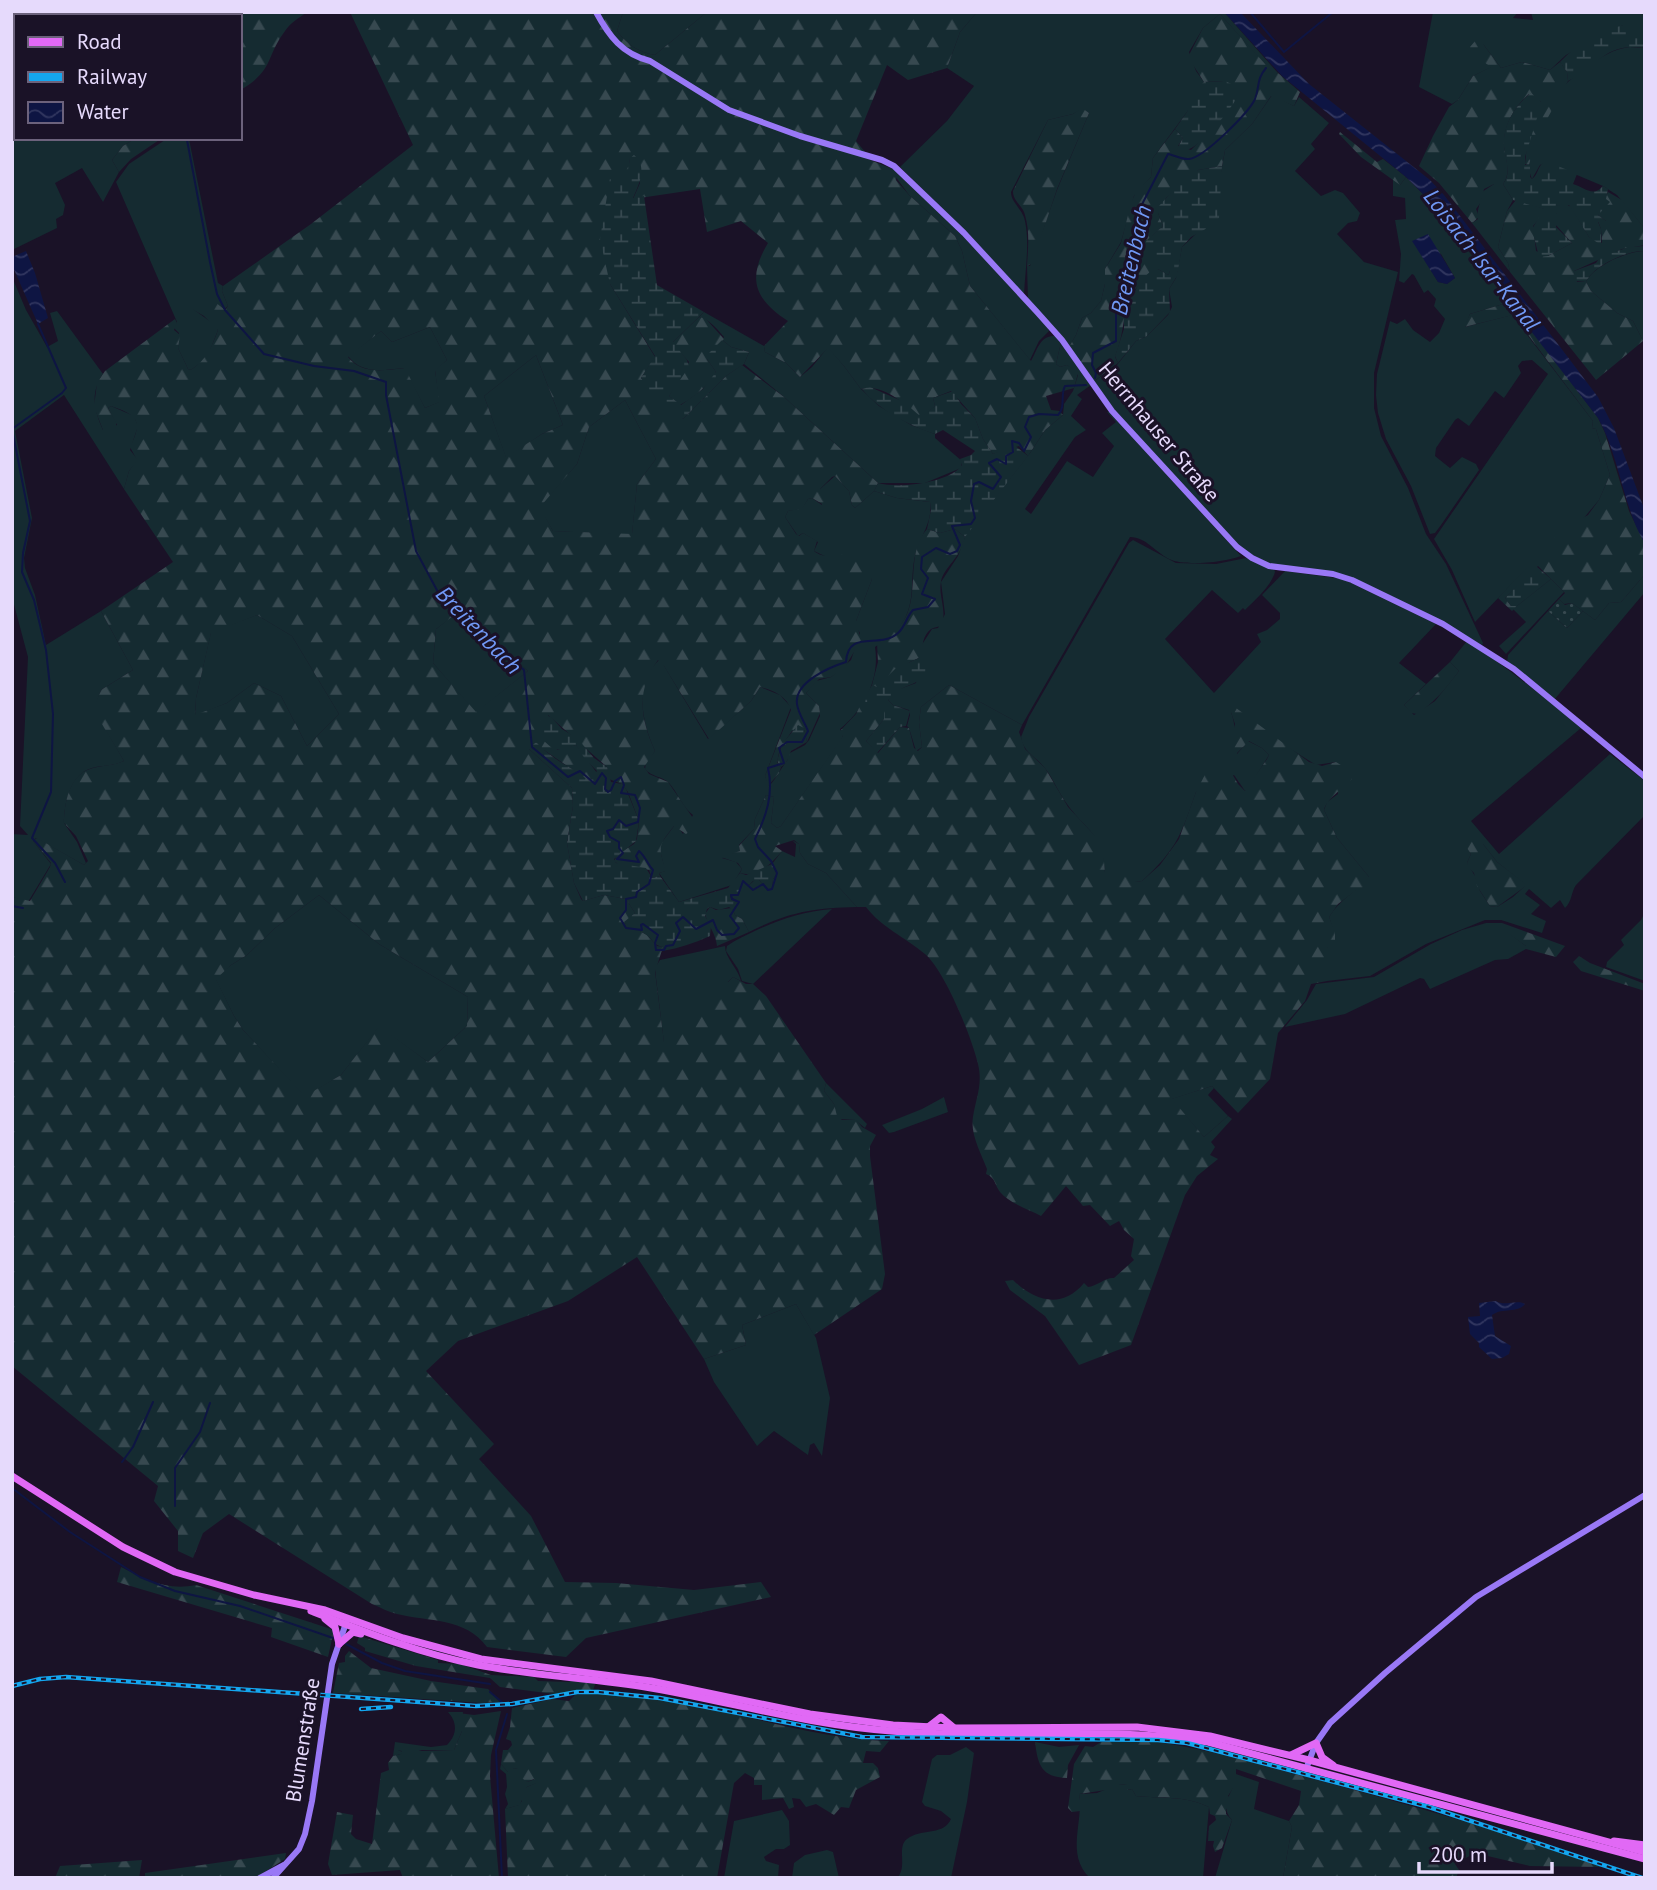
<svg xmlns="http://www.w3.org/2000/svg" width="1657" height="1890" font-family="'PT Sans',sans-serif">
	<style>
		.grass { fill: #152b31; fill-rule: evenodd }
		.forest { fill: url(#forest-firs); fill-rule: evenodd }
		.wetland { fill: url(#wetland-marsh) }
		.garden { fill: url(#garden-dots) }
		.water { fill: url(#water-waves) }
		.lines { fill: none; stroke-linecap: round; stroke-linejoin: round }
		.stream { stroke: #0e1543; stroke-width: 2 }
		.secondary { stroke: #9978f6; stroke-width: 6 }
		.primary { stroke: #e169f5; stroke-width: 7 }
		.rail-casing { stroke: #14a6ef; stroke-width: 4.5 }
		.rail { stroke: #1a1227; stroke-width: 2; stroke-dasharray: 5; stroke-linecap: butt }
		.labels { text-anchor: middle; stroke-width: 6; stroke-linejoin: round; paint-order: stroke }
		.street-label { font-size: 21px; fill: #e6dafc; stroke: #1a1227 }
		.water-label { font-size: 23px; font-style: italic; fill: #7098f5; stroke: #1a1227 }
	</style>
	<defs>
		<pattern id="forest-firs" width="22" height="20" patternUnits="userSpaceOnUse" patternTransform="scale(1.75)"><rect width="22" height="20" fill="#152b31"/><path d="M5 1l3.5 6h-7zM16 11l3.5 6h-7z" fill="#374950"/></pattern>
		<pattern id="wetland-marsh" width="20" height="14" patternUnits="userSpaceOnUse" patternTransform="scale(1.75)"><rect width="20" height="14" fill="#152b31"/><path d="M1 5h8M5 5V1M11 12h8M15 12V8" fill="none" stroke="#374950"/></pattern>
		<pattern id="garden-dots" width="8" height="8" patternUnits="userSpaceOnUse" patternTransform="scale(1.75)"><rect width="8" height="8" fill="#152b31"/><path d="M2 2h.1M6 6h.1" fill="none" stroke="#374950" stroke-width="1.8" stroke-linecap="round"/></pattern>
		<pattern id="water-waves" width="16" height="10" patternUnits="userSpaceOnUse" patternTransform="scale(1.75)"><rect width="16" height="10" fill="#0e1543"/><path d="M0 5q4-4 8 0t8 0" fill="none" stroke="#31365f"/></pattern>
	</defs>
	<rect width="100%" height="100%" fill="#1a1227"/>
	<!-- grass -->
	<g class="grass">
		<polygon points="17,12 207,12 208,16 16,16 16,138 136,138 123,146 112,160 119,172 103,202 82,168 55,183 65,205 63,215 56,219 57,228 12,250 12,15"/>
		<path d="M623 12H707L655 55C638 52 628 45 617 31Z"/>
		<path d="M977 12H1224L1278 73 1274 75 1220 14 1203 28 1189 52 1196 71 1204 82 1187 112 1153 158 1151 177 1134 196 1121 242 1105 269V284L1101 301 1091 313 1082 318 1076 335 1069 347 1028 300 1027 266H1030L1057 190 1089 113 1082 109 1073 114 1048 120 1011 192C1011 203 1023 209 1025 221 1030 244 1025 271 1024 295L971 237 900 167 947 121 974 86 947 68 960 32Z"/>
		<polygon points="1433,12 1518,12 1513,18 1533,20 1531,12 1645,12 1645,25 1623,25 1566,55 1550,70 1522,62 1501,68 1483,44 1492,67 1473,76 1458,100 1452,104 1419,87"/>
		<path d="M1630 47 1645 48V229L1617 195 1603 186 1546 162 1540 165 1532 179C1528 172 1529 157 1532 148 1536 135 1560 88 1569 81 1588 67 1605 50 1630 47Z"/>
		<polygon points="1272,95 1294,106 1299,97 1329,123 1311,144 1315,149 1295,171 1321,196 1335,190 1343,193 1360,213 1357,221 1348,223 1337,234 1364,262 1398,272 1374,373 1374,408 1381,436 1408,488 1426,534 1446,564 1483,643 1482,645 1381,591 1355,579 1281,567 1259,560 1238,546 1117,414 1093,382 1117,365 1136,341 1147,336 1168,315 1172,307 1169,289 1176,278 1182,247 1198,232 1220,178 1225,150 1252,124"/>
		<polygon points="168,138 178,138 181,141 189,139 218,283 223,286 222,291 228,306 223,310 193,309 215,325 218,330 207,358 191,370 188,369 178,348 179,333 174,328 177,322 116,182 129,164"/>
		<polygon points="898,171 953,225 1048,328 1049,331 1039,341 1030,360 970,286 962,251 955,236 909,195 895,176"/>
		<path d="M1406 177 1434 205 1510 302 1470 314 1465 327 1512 315 1593 421 1592 428 1596 429 1610 475 1599 500 1583 519 1558 536 1475 622 1452 570 1434 539 1548 374 1532 360 1522 361 1518 366 1521 373 1504 398 1495 391 1469 426 1458 418 1455 420 1436 448 1435 456 1450 468 1462 457 1476 464 1479 470 1441 525 1435 533 1430 534 1411 486 1386 439 1378 413 1376 395 1377 374 1390 321 1397 324 1405 319 1413 330 1430 342 1439 333 1445 319 1434 306 1436 299 1428 290 1424 293 1414 275 1412 274 1404 283 1399 281 1401 254 1395 220 1406 219 1405 198 1393 196V179L1400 185ZM1413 241 1441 254 1455 278 1447 284 1438 282Z"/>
		<path d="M1494 184H1503L1513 200 1507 211 1498 247 1508 263 1510 272 1472 223 1478 219C1476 208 1482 202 1482 192Z"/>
		<path d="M1645 245V341H1643L1633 321 1617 313 1591 291 1586 282C1593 266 1626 252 1643 251Z"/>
		<path d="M12 277 26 310 47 347 58 341 50 313 57 311 103 374C90 393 94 410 103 430L117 425 108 408 111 406 134 416 138 426 130 450 138 460 129 471 124 489 64 395 15 431 32 518 24 558 25 568 35 595 46 645 101 611 133 670 101 690 94 709 124 761C114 766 103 765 92 768 70 774 64 804 64 823L77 842 86 863 84 865 36 838 33 841 51 864 28 902 12 897V834L28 835 20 826 28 657 12 597Z"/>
		<path d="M704 312 764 346 765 352 786 363 800 377 812 367 828 347 844 366 861 389 879 406 911 425 935 434V438L962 461 961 468 925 483H878L784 397 744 364 749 352 731 347 722 340 724 337C718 330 708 318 699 317Z"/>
		<path d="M430 327 447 360 435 371 440 402 425 408 404 368C384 370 362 375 348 356L381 331 392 342Z"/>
		<path d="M1061 342 1091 385 1077 395 1082 399 1071 416 1086 430 1075 437 1025 509 1031 514 1067 461 1093 477 1114 446 1102 433 1116 422 1107 412H1109L1241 556C1224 562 1186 567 1169 559 1155 552 1146 537 1130 537L1022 725 949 685 921 707 919 722 922 747 916 751 909 728 907 726 910 715 909 710 893 705 888 700 897 690 916 683 921 646 932 629 938 628 945 614 941 582 958 556 966 534 1030 453 1045 430 1063 415 1064 404 1073 391 1078 375 1067 365 1060 367 1056 364Z"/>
		<polygon points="536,355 563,425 542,434 506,458 484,396"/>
		<polygon points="625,400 656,459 637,484 632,535 553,531 539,507 577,464 589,427"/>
		<path d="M835 476 849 491 852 505 855 508 874 491 897 498 930 502C933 520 922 534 917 549 908 575 918 601 901 625 895 634 884 640 875 647 880 678 865 709 840 729L843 736 841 740 781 826 777 828 771 823 774 797 766 795 755 819 754 829 739 845 740 851 722 858 736 862 742 869 732 885 679 902 659 873 665 871 659 846 674 826 677 825 683 834 693 815C682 807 678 793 669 783 662 776 651 777 645 769L646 762 655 751C642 723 633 683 660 659L708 739 751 701 760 687 780 695 791 707 765 776 769 786C777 778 780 769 787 761L788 754 805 745 809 740 820 716 819 706 806 693 816 681 831 677 851 660 860 633 855 626 856 621 872 579 814 551 818 542 803 533 798 536 785 517 788 511 802 508 808 499 812 498 822 505 820 489Z"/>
		<path d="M1133 540 1176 563 1216 564 1246 558 1274 569 1275 572C1271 586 1256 599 1245 610L1243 608 1238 613 1212 590 1165 639 1214 693 1261 642 1257 634 1267 630 1280 619V613L1262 595 1285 571 1343 579 1436 624 1399 663 1426 684 1404 705 1414 715 1435 701 1459 671 1450 662 1467 641C1508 668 1544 697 1581 728L1471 821 1499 854 1610 754 1645 781V815L1576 885C1571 892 1572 902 1565 908L1560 900 1551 908 1529 889 1525 894 1540 905 1531 914 1546 921 1542 933 1501 920H1485L1426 944 1370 976 1327 981V948L1334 932 1329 917C1339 900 1356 892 1369 877L1337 838 1324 810 1327 802 1338 794 1336 762 1316 765 1231 712C1236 725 1235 740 1237 754L1248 741 1262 748 1269 755 1248 789 1245 791 1234 775 1196 792C1181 835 1177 849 1142 881L1136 882 1105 874C1102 830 1089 835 1067 804 1058 792 1053 778 1044 767 1035 756 1023 752 1021 737L1029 717 1129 543ZM1483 844 1497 862 1526 885 1513 897 1497 907 1490 906 1480 891 1475 876 1467 863 1471 854 1466 845Z"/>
		<polygon points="1645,574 1645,592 1554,700 1507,663 1508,655 1548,611 1567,628 1583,611 1595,620 1609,603 1621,602"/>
		<polygon points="1551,579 1564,592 1506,654 1499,646 1526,622 1513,609"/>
		<polygon points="461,609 528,671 476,713 433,663 436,629"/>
		<polygon points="257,615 292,636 339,714 307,746 281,696 254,683 227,703 195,716 196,698 211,632"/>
		<path d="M792 840 799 844 800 853 808 864 826 873 857 907C813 908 789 912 749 932L742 919 735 915 733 910 739 903 730 896 738 895 743 881 749 885 756 879 759 880 768 890 772 889 773 879 777 874 772 864 782 851 795 857 796 844Z"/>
		<polygon points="319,895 379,944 468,997 467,1026 428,1062 379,1027 341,1075 305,1097 243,1030 234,1016 215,978 231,965 247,955 275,928"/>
		<path d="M832 909 753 984 742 981 738 969 726 951 727 946 733 942C765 925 795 912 832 909Z"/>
		<polygon points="1645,912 1645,981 1606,967 1607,962 1624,945 1621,940 1641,920"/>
		<polygon points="1486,923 1502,923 1502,928 1526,946 1526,949 1508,959 1495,960 1430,989 1424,979 1420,978 1345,1014 1285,1027 1307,1000 1316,984 1374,977 1431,944 1462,930"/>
		<path d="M725 946C725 958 738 968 741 981L733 977 664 1043 656 978 655 968 660 960Z"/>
		<polygon points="826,1083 867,1124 865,1128 855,1120 839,1119 835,1114 834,1104 824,1091"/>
		<polygon points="1212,1086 1214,1088 1208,1095 1228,1116 1204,1137 1171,1099"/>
		<polygon points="944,1097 948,1112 894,1132 889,1133 882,1125 922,1109"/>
		<polygon points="796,1304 816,1338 830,1398 822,1456 814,1443 810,1445 808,1455 774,1431 757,1446 714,1382 704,1359 746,1345 742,1325"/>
		<path d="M448 1712H463L462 1731 454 1750H398L403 1752 401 1754 393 1756 395 1742 431 1747 447 1745C458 1734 457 1722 448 1712Z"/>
		<path d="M966 1747 974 1753 967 1802 951 1878H897C909 1866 894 1845 910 1837 924 1829 944 1835 951 1819L941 1811 925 1806 922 1802 932 1759 937 1755H950Z"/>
		<polygon points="501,1764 508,1772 514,1768 519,1769 527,1782 535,1779 537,1783 527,1787 520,1805 505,1809 508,1804 505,1794 507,1787 506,1774 500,1769"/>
		<path d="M1236 1774 1259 1782 1254 1809 1289 1821 1292 1827 1283 1878H1215L1232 1820C1217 1804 1236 1791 1236 1774Z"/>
		<path d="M1119 1784 1127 1785 1128 1790 1132 1789 1136 1796C1163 1799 1184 1795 1209 1807L1203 1878H1090C1065 1854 1084 1822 1079 1794L1097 1793Z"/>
		<polygon points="782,1810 789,1821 790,1845 784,1849 776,1849 764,1857 766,1861 779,1865 778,1878 724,1878 734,1821"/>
		<polygon points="827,1850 833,1852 839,1878 792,1878 794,1863 805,1855"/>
	</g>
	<!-- forest -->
	<g class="forest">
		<path d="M207 12H307C299 18 290 23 285 31 266 56 274 70 242 89L243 97 240 100V16H208Z"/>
		<path d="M350 12H623L617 31C628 45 638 52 655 55L707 12H977L960 32 947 68 908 80 887 65 856 141 865 152V158L898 171 896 180 909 195 955 236 962 251 970 286 1031 361C1037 351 1040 335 1055 336L1061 342 1056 364 1060 367 1067 365 1078 373 1074 388 1046 396 1051 410 1060 411 1063 415 1045 430 1028 456 1019 446 993 454 983 439 975 418 951 391 933 398 935 406 921 418C905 404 883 383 861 389L844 366 828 348 800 377 786 363 765 352 764 346 788 321C754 299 747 278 768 243L741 221 707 232 700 189 633 199 640 183 630 158 629 169 623 174 610 284 655 357 641 378 683 419 726 376 742 365 784 397 878 483 874 491 855 508 852 505 849 491 835 476 832 477 820 489 829 499 824 505 812 498 808 499 802 509 788 511 785 517 796 534 799 536 803 533 817 541 814 551C827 561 836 553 849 555L867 569 872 579 856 621 861 640 845 667 831 677 819 679 806 693 819 706 820 713 807 742 804 728 792 731 780 748 777 762 781 767 779 773 768 786 765 776 791 710C787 696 773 690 760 687L751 701 709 739 664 666 658 660C636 690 640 718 655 751L644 767 649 774 668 782 697 824 695 828 686 834 674 826C658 846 658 846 666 871L659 873 660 876 652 878 649 870 618 864 614 861 618 854 634 844 637 839 639 821 628 792 622 784 609 779 607 767 548 715 557 750 576 745 597 773 589 781 544 750 529 749 572 788 573 806 567 843 574 883 581 899 583 901 604 895 626 899 635 913 625 923 647 935 657 946 663 947 655 972 664 1042 709 999 711 990 722 981 728 982 733 977 746 984H753L766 996 826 1083 824 1091 834 1104 837 1116 842 1120H856L862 1127 876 1135 870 1146V1156L885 1274 882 1289 814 1335 796 1304 742 1325 746 1345 704 1359 637 1257 568 1301 458 1341 426 1371 494 1444 479 1459 531 1516 565 1582 616 1583 694 1590 761 1582 771 1597 586 1638 566 1657 487 1647C465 1617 429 1622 397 1614 388 1612 380 1607 372 1604L229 1514 203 1533 193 1558 178 1551V1531L154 1501 158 1486 12 1366V897L30 901 50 867 51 863 33 841 37 838 84 865 88 861 76 836 64 823C64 805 69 775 90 769 101 765 113 766 124 761L93 709 101 690 133 670 101 611 173 562 124 489 129 471 137 460 130 447C143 421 138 415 111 406L108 408 116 422V429L111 433 103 430 94 407 97 383 105 371 175 319 177 323 174 330 180 335 178 348 188 369 191 370C206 360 212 347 218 330L204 316 192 309 210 298 225 310 228 306 222 291 223 286 311 224 413 145ZM430 327 447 360 435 370 439 402 425 408 405 368C384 370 362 375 348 357L381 331 392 342ZM536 355 563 425 542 434 506 457 484 396ZM625 400 656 459 637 484 632 534 553 531 540 507 577 464 589 427ZM461 610 528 671 476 712 433 663 436 629ZM257 615 292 636 339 714 307 746 281 696 254 683 227 703 195 715 196 698 211 633ZM319 895 379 944 468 997 467 1026 428 1062 379 1026 341 1075 305 1096 243 1030 234 1016 216 979 231 965 247 955 275 928Z"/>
		<path d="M1220 14 1274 74 1278 73 1300 92 1294 106 1271 96 1252 124 1225 150 1222 166 1198 170 1166 198 1158 213 1163 226 1152 236 1165 268 1170 272 1168 275 1158 269C1115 298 1131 317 1115 357L1118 363 1093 382 1069 347 1076 335 1082 318 1091 313 1101 301 1105 284V269L1121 243 1131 203 1136 192 1151 177 1153 158 1175 129 1183 138 1178 146 1191 150 1211 130 1238 96 1222 81 1204 82 1188 57 1203 28Z"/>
		<path d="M1476 40 1483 44 1501 68 1522 62 1550 70 1560 62 1567 72 1568 81 1536 139 1529 165 1525 164 1527 145 1541 102 1529 94C1515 106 1503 125 1504 145 1505 158 1512 172 1503 184H1494L1484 189 1481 202 1476 209 1479 217 1472 223 1439 183 1419 166 1433 136 1449 107 1458 100 1473 76 1491 67 1471 53 1470 47Z"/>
		<path d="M1082 108 1089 113 1057 189 1032 264 1027 266C1028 249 1030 232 1025 215 1023 205 1013 202 1013 191L1048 120 1073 114Z"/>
		<polygon points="1340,132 1377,162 1383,159 1406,177 1400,185 1361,157 1339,134"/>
		<polygon points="136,138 162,138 131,159 119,172 112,160 123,146"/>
		<polygon points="1608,192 1622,200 1645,229 1645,245 1622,249 1574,271 1577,282 1586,282 1591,291 1617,313 1633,321 1643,341 1596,380 1510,272 1508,263 1498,247 1507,211 1516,200 1545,209 1544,213 1533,226 1536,251 1548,256 1572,243 1556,225 1557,216 1554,206 1566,204 1571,207 1589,237 1602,243 1601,229 1598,221 1606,221 1598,215"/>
		<polygon points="1510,302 1598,418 1605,433 1629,511 1645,544 1645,574 1621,602 1609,603 1595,620 1572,603 1564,604 1559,599 1565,593 1538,566 1505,598 1511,606 1517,606 1512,611 1498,598 1563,529 1588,515 1599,500 1610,475 1596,429 1592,428 1593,421 1513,315 1464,327 1470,314"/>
		<path d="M699 317 705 318 724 339 707 356V359L716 372C710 385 693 398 680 405L669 396 689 362 672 343Z"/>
		<path d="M927 529 940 533 955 529 965 537C961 558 944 567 941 581 938 596 947 610 942 625 939 627 935 627 931 629 923 635 921 647 923 656L910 662 877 688 872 685 878 662 877 642C883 638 891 635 896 630 925 603 902 558 927 529Z"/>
		<path d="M1450 662 1459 671C1446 688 1435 702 1417 714L1411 713 1404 705Z"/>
		<path d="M949 685 1022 725 1019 732 1025 749 1045 768 1068 807 1097 838 1103 850 1105 873 1124 871 1136 882 1142 881 1160 865 1179 839 1196 792 1211 763 1231 772 1238 784 1245 791 1267 759 1269 755 1262 748 1249 741 1235 755 1229 749 1235 724 1231 712 1232 705 1309 762 1322 766 1336 762 1352 772V779C1344 788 1326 799 1324 810L1337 838 1369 877 1371 890 1367 894 1359 888 1338 904 1329 917 1335 932V944L1327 948V981L1311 984 1305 1001 1278 1033 1270 1079 1238 1113 1212 1086 1172 1099 1204 1137 1228 1116 1232 1119 1211 1142 1215 1147 1210 1155 1218 1159 1197 1176 1185 1195 1131 1345 1079 1365 1045 1316 1010 1290 1005 1281 1013 1280C1034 1301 1062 1310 1084 1283L1088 1287C1097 1286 1106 1277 1114 1278L1134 1260 1131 1256 1134 1239 1124 1230 1119 1221 1110 1226 1090 1205 1083 1206 1066 1186 1041 1216C1028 1209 1009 1203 1000 1192 994 1184 996 1178 986 1174L987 1169C981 1153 970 1134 973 1117 976 1098 983 1084 978 1064 972 1038 945 971 925 954 905 937 882 928 866 907H857L826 873 808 864 800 853 799 844 794 840 775 846 782 851C772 863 758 878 740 873L742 869 738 863 721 857 740 851 739 846 754 829 755 819 766 795 774 797 771 823 777 828 781 826 843 736 839 732 856 714 862 702H884V719L866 741 878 753 900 727 909 728 914 748 918 751 922 747 919 722 921 707Z"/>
		<polygon points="1473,838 1483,844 1497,862 1527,885 1497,907 1490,906 1477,886 1474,873 1468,867 1467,863 1471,854 1465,845"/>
		<path d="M710 907 716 910 732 908 735 915 742 919 749 932 717 946C716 934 708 925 705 914Z"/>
		<polygon points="1502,923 1565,946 1556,957 1526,949 1526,946 1502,929"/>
		<polygon points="1579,956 1590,963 1645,984 1645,991 1581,971 1573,962"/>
		<path d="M121 1567C146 1580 167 1591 196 1585L334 1630 328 1657 271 1637 272 1628 117 1582Z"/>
		<polygon points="359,1636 438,1660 438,1663 460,1664 491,1675 534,1677 538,1681 568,1682 573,1680 596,1682 593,1690 554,1694 500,1687 490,1678 416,1666 365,1651 365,1648 357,1643"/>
		<polygon points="349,1651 371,1668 431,1681 488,1689 500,1702 482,1703 333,1693 339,1663 345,1662 345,1656"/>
		<path d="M597 1693C629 1695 661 1699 693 1705 758 1718 822 1739 889 1741L880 1752 866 1751 863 1763H873L878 1768 880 1777 856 1790 849 1808 841 1807 834 1815 816 1804 806 1807 800 1799 792 1798 794 1807 789 1809 783 1798 762 1800V1785H754V1778L745 1773 734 1783 717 1878H508L505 1809 519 1805 522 1801 519 1796 527 1787 536 1783 534 1779 527 1782 519 1776 518 1769 514 1768 511 1772H508L501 1764 503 1750H508L512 1745 511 1741 506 1739 510 1727 512 1708 552 1699 569 1701 575 1695Z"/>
		<polygon points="501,1711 491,1755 490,1776 499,1878 403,1878 400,1870 332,1875 328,1864 337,1812 353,1815 351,1834 356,1839 372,1844 381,1773 389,1770 388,1763 393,1756 401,1754 402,1751 397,1750 404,1746 422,1751 454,1750 462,1731 457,1722 458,1713 474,1715"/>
		<path d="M1150 1741C1204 1748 1254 1763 1306 1777 1405 1803 1503 1832 1600 1864L1601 1867 1530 1866 1475 1853 1455 1864 1459 1870 1456 1878H1283L1292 1827 1289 1821 1299 1805 1301 1791 1236 1769V1783L1228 1796 1233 1800 1232 1805 1226 1809V1814L1232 1820 1222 1848 1215 1852 1213 1846 1214 1841H1208L1209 1826 1216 1820 1215 1816 1210 1814 1209 1807C1184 1795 1163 1799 1136 1796L1132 1789 1127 1790V1785L1119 1784 1117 1792 1107 1794 1106 1790 1079 1794 1081 1807 1080 1811 1072 1812 1068 1808 1074 1764 1085 1746 1093 1747 1101 1742Z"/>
		<path d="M1035 1742 1059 1747 1079 1745 1068 1765 1067 1778C1041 1777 1038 1765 1035 1742Z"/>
		<polygon points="286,1853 285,1859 255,1878 145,1878 145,1873"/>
		<polygon points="142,1860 139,1878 55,1878 60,1866"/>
	</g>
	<!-- wetland -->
	<g class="wetland">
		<path d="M1623 25H1645V48C1602 42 1599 68 1568 81L1567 72 1560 62C1578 43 1598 32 1623 25Z"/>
		<path d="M1225 81 1238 87 1241 92C1231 108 1203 147 1184 151L1178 147 1183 138 1175 129 1187 112 1194 91 1204 82Z"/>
		<path d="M1531 93 1541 102V105L1525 157V165L1530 164V177L1532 179C1539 174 1537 165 1546 161L1577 174 1573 184C1584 187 1593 198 1603 186L1608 189 1606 199 1610 202 1598 215 1606 221 1605 224 1598 222 1601 229V245L1589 237 1569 205 1555 206 1558 219 1556 227 1572 243 1548 256 1539 257 1532 229 1544 209 1513 200 1503 184C1512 173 1505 160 1504 146 1502 126 1515 105 1531 93Z"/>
		<path d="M634 155C648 166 639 184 633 198L644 196 657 285 704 312 673 342 687 360 689 367 669 396 681 405 703 389 716 372 707 359V355L722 340 731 347 749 352 744 364 726 376 683 419 661 406 641 378 655 356 610 284 600 239 610 178C624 172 628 174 630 158Z"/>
		<polygon points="1222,166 1219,218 1211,226 1191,237 1182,247 1177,276 1169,289 1170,312 1147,336 1136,341 1118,363 1115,356 1124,329 1124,311 1127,304 1142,279 1152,270 1158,269 1168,275 1170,272 1145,256 1141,251 1147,240 1163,226 1158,213 1159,206 1187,175 1198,170"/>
		<path d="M1644 246 1643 251C1626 251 1593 266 1586 282L1575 281 1574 271 1596 263 1600 257 1629 247Z"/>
		<path d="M870 387 904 402 921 417 935 406 933 398 953 391 961 404 975 418 983 439 993 454 1014 445 1028 456 965 537 955 529 940 533 927 529 931 510 930 502 897 498 874 491 878 483C898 489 950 483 962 465L960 459 971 455 975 451 943 430 935 434C908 425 880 411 862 389Z"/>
		<polygon points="1536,566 1551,579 1517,606 1511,606 1505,598"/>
		<path d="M923 656C930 681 921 679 901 689 896 691 893 697 888 700L893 705 910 711 906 726 900 727 877 753 866 741 884 719V702H862L872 685 877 687 895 669Z"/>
		<path d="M545 715 551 717 562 729 578 739 594 758 607 767 611 782 622 784 626 789 639 821 636 841 614 859 616 863 646 868 652 878 660 876 679 902 728 888 740 873 746 875 772 864 777 874 773 879 772 889 768 890 759 880 753 881 749 885 743 881 738 895 730 896 732 900 739 902 733 910 729 907 719 910 710 907 707 909 705 916 711 926 710 936C694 943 680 948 662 951L663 947C654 946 652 938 645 934 637 929 631 929 624 922L635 913 626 899 604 895 583 901 574 883 567 843 573 806 572 788 529 749 536 742C551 759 572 767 589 781L597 771 585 759 576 745 562 750 553 749 536 734V727Z"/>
		<polygon points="798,725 804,728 807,742 791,751 786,763 781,767 777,761 782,744"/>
	</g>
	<!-- garden -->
	<polygon class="garden" points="1559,599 1565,605 1572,603 1583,611 1567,628 1548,611"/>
	<!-- water -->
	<g class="water">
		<path d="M1224 12H1240L1309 84 1430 180 1444 195 1567 356 1598 397 1614 428 1645 511V544C1622 505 1620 457 1598 418L1434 205 1406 177 1282 76Z"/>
		<polygon points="1428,234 1455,278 1447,284 1438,282 1412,241"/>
		<polygon points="26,251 35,273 48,318 38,324 12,265 12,257"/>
		<path d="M1496 1301C1505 1307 1516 1299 1525 1304 1517 1314 1503 1307 1492 1315L1495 1336 1511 1346 1509 1354 1502 1358 1492 1359 1479 1347V1343L1470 1334 1468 1317 1480 1316 1479 1303Z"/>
	</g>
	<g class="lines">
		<!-- stream -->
		<g class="stream">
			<polyline points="133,12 134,16"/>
			<polyline points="1250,12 1284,52 1333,12"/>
			<polyline points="12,112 16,111"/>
			<path d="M187 140 210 262 217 294 225 310 264 354 314 366 354 371 386 382V395L416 551 439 594 524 670 532 747 568 777 580 771 595 784 602 773 606 778 605 789 608 792 611 790 615 781 621 777 624 785 621 793 635 795 640 808 638 822 626 826 619 820 613 829 607 831 610 837 619 842V848L623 853 617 859 639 862 636 856 639 851C646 857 647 864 653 870L649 884 637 892 636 897 626 899V910L620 918 626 928 642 930 641 925 643 924 658 935 655 943 656 950H664L666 946 673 945 680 931 676 923 683 917 696 929 713 920 717 930 722 935 734 934 739 928 730 916 739 902 732 899 731 895H738L743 881 753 890 763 884 768 890 772 889 777 873 771 861 758 847 755 839C766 817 774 794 768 768L784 763 779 748 787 742H802L808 731C805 723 798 713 797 704 794 682 830 667 846 662 848 628 880 650 898 633 906 626 906 617 913 610L928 607 935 599 922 594 928 578 921 569 922 557 936 548 950 554 957 551 960 545 952 526 971 524 975 518 971 501 974 484 979 482 993 489 1001 477 989 463 997 459 1006 464V456L1013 452 1012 441 1019 443 1024 451 1031 437 1025 427 1029 417 1039 414 1058 415C1066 407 1060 395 1065 386L1086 385"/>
			<polyline points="38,324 66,388 62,393 12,429 30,521 23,553 22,572 34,600 46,650 53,714 51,792 32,838 55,863 65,882"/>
			<path d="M1095 378 1096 373 1092 365 1093 353 1116 341V310L1134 248 1138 229 1137 214 1168 154C1174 155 1183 160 1189 159 1205 157 1249 112 1255 99 1260 86 1256 80 1266 68"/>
			<polyline points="12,906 23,908"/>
			<polyline points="122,1462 133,1447 153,1402"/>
			<polyline points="12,1488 70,1532 140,1577 175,1591 240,1606 333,1638"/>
			<polyline points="175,1506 175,1468 200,1432 210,1403"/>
			<polyline points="346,1644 382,1663 405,1671 490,1684"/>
			<polyline points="490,1692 503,1703"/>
			<polyline points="502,1878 496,1750 507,1714"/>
		</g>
		<!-- secondary -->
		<g class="secondary">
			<path d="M596 12C609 36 622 54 650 61L729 110 800 136 882 160 894 166 964 233 1037 312 1062 340 1112 411 1237 547 1252 558 1269 566 1333 574 1352 580 1443 624 1514 669 1645 777"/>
			<polyline points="1306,1769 1316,1743 1330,1723 1385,1673 1476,1597 1645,1495"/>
			<polyline points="260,1878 284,1865"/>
			<polyline points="273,1878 299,1849 305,1834 312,1801 332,1664 346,1623"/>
		</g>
		<!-- primary -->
		<g class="primary">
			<polyline points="12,1476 123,1547 175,1572 254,1595 325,1610 403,1638 481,1659 651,1681 810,1714 893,1725 954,1728 1137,1727 1210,1736 1309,1760 1645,1852"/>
			<path d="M311 1611C365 1632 421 1654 478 1665 535 1676 593 1678 651 1688 731 1702 809 1725 891 1731 997 1740 1103 1725 1208 1742L1645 1859"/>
			<polyline points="325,1619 335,1627 339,1644"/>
			<polyline points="339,1644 353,1632 361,1634"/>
			<polyline points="928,1727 941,1717 953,1727"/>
			<polyline points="1291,1755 1316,1743 1322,1757 1333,1765"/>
			<polyline points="1614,1841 1645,1845"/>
		</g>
		<defs>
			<g id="rail">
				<polyline points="12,1686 40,1679 66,1677 476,1706 512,1704 577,1692 598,1692 660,1698 862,1737 1158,1740 1187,1743 1429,1807 1642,1878"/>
				<polyline points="361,1709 391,1707"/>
			</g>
		</defs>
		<!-- rail casing -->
		<use href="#rail" class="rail-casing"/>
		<!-- rail -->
		<use href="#rail" class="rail"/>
	</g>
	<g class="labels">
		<!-- street labels -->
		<g class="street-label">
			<text transform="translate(1159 432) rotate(50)" y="7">Herrnhauser Straße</text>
			<text transform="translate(303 1740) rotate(-81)" y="7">Blumenstraße</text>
		</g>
		<!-- water labels -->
		<g class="water-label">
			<text transform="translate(1131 260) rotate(-77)" y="8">Breitenbach</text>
			<text transform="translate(1482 260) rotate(52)" y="8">Loisach-Isar-Kanal</text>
			<text transform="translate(479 630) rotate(46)" y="8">Breitenbach</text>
		</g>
	</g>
	<!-- border -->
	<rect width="1657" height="1890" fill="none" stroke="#e6dafc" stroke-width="28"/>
	<!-- legend -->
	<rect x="14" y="14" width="228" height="126" fill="#1a1227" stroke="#6c627c" stroke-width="2"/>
	<rect x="28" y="37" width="35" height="10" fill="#e169f5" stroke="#6c627c" stroke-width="2"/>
	<text x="77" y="49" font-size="21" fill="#e6dafc">Road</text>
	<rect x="28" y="72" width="35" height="10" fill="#14a6ef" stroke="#6c627c" stroke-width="2"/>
	<text x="77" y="84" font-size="21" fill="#e6dafc">Railway</text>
	<rect x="28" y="102" width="35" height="21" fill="url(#water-waves)" stroke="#6c627c" stroke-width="2"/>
	<text x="77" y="119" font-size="21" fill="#e6dafc">Water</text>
	<!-- scale -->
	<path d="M1419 1862v10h133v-10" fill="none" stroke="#e6dafc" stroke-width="3.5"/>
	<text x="1430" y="1862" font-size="21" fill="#e6dafc" stroke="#1a1227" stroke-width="5" paint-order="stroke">200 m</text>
</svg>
